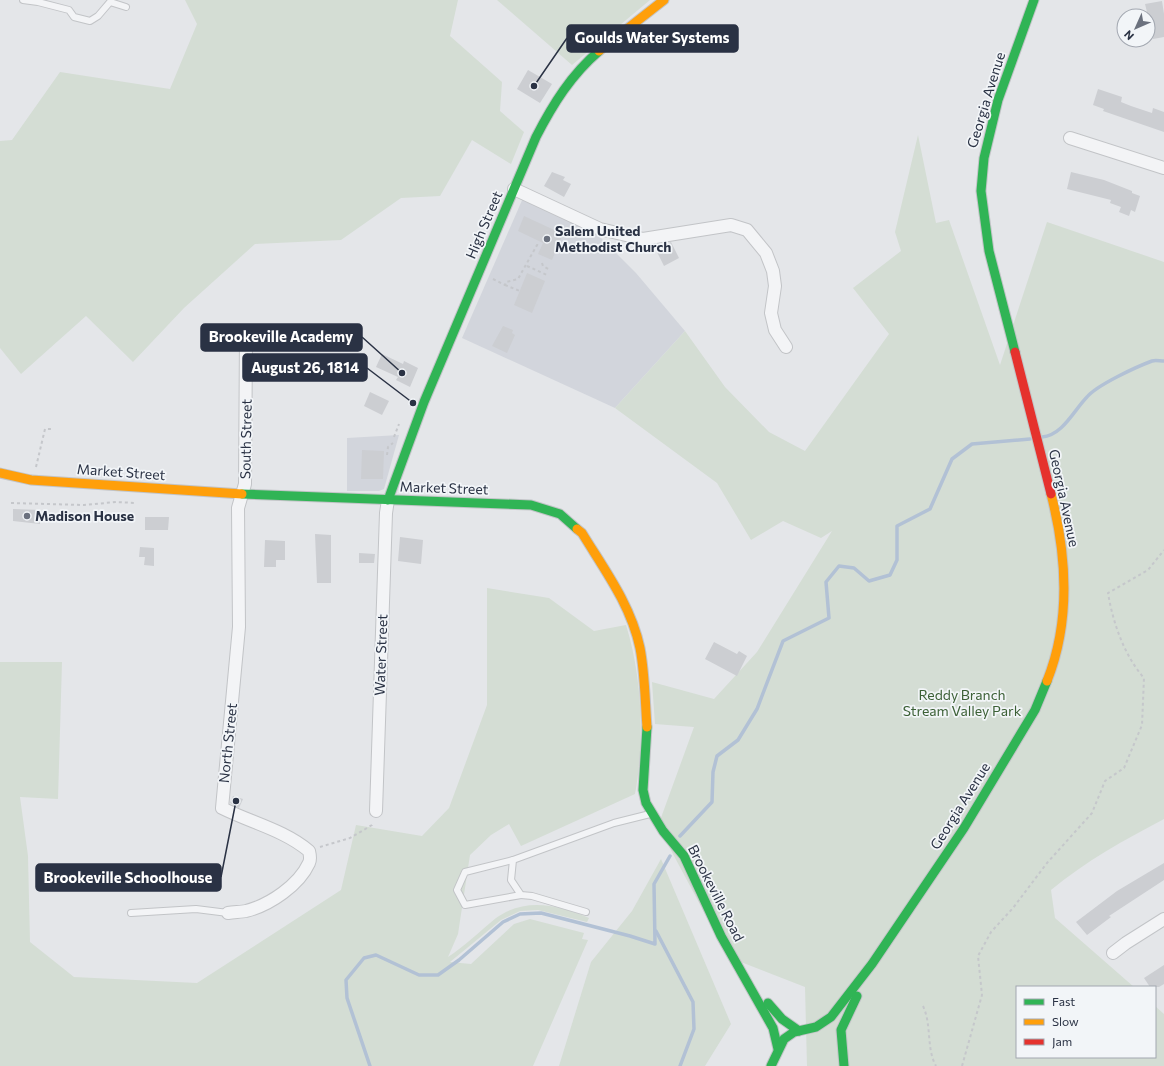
<svg xmlns="http://www.w3.org/2000/svg" width="1164" height="1066" font-family="Commissioner,sans-serif">
	<style>
		.built { fill: #d2d5dc }
		.green { fill: #d4ddd4 }
		.lines { fill: none; stroke-linecap: round; stroke-linejoin: round }
		.stream { stroke: #b2c1d5; stroke-width: 3.5 }
		.building { fill: #ccced2 }
		.lane-casing { stroke: #c2c4c7; stroke-width: 8 }
		.street-casing { stroke: #c2c4c7; stroke-width: 14 }
		.fast-casing { stroke: #c2c4c7; stroke-width: 11 }
		.slow-casing { stroke: #c2c4c7; stroke-width: 11 }
		.jam-casing { stroke: #c2c4c7; stroke-width: 11 }
		.path { stroke: #c5c7cb; stroke-width: 2; stroke-dasharray: 3 3; stroke-linecap: butt }
		.lane { stroke: #f3f4f6; stroke-width: 6 }
		.street { stroke: #f3f4f6; stroke-width: 12 }
		.fast { stroke: #30b455; stroke-width: 9 }
		.slow { stroke: #ff9f0a; stroke-width: 9 }
		.jam { stroke: #e5322d; stroke-width: 9 }
		.poi-dot { fill: #6b717e; stroke: #f2f5f8; stroke-width: 1.5 }
		.labels { text-anchor: middle; stroke-width: 3.5; stroke-linejoin: round; paint-order: stroke }
		.street-label { font-size: 14px; fill: #2a3244; stroke: #f2f5f8 }
		.poi-label { font-size: 14px; font-weight: bold; fill: #2a3244; stroke: #f2f5f8; text-anchor: start }
		.park-label { font-size: 14px; fill: #3c6036; stroke: #f2f5f8 }
		.leader { fill: none; stroke: #2a3244; stroke-width: 1.5 }
		.callout-dot { fill: #2a3244; stroke: #f2f5f8; stroke-width: 1.5 }
		.callout { fill: #2a3244; stroke: #2a3244; stroke-width: 1.5 }
		.callout-label { font-size: 15px; text-anchor: middle; font-weight: bold; fill: #fff }
	</style>
	<rect width="100%" height="100%" fill="#e4e6e9"/>
	<!-- built -->
	<g class="built">
		<polygon points="523,198 594,231 636,273 685,331 615,408 462,338"/>
		<polygon points="399,435 384,489 379,491 347,491 347,438"/>
	</g>
	<!-- green -->
	<g class="green">
		<polygon points="185,0 458,0 450,36 502,82 500,111 524,132 511,164 472,140 440,196 401,198 341,240 255,244 184,308 133,362 86,316 21,374 0,348 0,141 12,140 60,72 170,89 197,24"/>
		<polygon points="497,0 650,0 572,65"/>
		<path d="M918 135 936 223 949 220 1000 365 1047 222 1164 262V819C1124 840 1086 861 1051 890L1055 918 1134 987H1017V1057H1155V1006L1164 1014V1066H807L805 987 728 957 658 826 694 727 655 724 652 682 714 699 757 652 832 531 821 538 783 521 751 540 717 483 615 408 685 331 725 387 769 432 805 451 889 334 853 288 901 251 895 232Z"/>
		<path d="M487 588 549 598 594 631 626 625C642 676 645 741 635 794L521 846 509 824 491 835 470 855 458 934 448 957C465 946 480 931 496 918 525 897 559 905 589 918L587 922 538 910 520 911 501 920 450 962 471 964 514 924 530 919 584 933 582 939 588 940 533 1066H0V662H62L58 799 20 797 28 856 30 942 74 977 197 983 341 890 356 825 422 836 449 808 487 705Z"/>
		<polygon points="661,859 731,1024 705,1066 559,1066 591,962 632,911"/>
	</g>
	<g class="lines">
		<!-- stream -->
		<g class="stream">
			<path d="M1042 437C1063 435 1074 410 1087 397 1097 385 1136 367 1152 361 1155 360 1160 361 1164 361"/>
			<polyline points="680,836 712,802 713,772 717,756 738,740 757,709 783,641 829,618 826,582 839,566 854,568 869,581 890,575 897,560 897,526 930,509 952,459 972,444 1030,439"/>
			<polyline points="656,931 693,1002 694,1029 680,1066"/>
			<polyline points="370,1066 347,998 346,980 364,958 376,955 419,975 438,975 459,960 503,922 520,914 541,913 630,936 655,944 654,884 670,856"/>
		</g>
	</g>
	<!-- building -->
	<g class="building">
		<polygon points="1162,1 1164,14 1164,37 1153,39 1151,27 1148,28 1148,16 1145,4"/>
		<polygon points="528,70 552,84 540,103 517,89"/>
		<polygon points="1098,89 1122,97 1121,102 1131,106 1152,113 1153,108 1164,112 1164,132 1103,111 1104,109 1093,105"/>
		<polygon points="552,172 565,177 563,180 571,184 564,197 544,186"/>
		<polygon points="1071,172 1104,180 1132,191 1132,193 1140,196 1135,212 1131,210 1129,216 1119,212 1121,207 1110,203 1111,200 1067,189"/>
		<polygon points="524,216 563,234 552,260 538,254 543,243 518,231"/>
		<polygon points="671,242 679,258 664,266 655,248"/>
		<polygon points="527,273 545,281 532,313 514,305"/>
		<polygon points="503,326 513,330 512,333 515,335 507,353 492,346"/>
		<polygon points="382,354 403,364 404,361 418,368 410,387 396,380 398,377 376,367"/>
		<polygon points="370,392 389,401 382,415 364,406"/>
		<polygon points="362,450 384,451 383,479 361,479"/>
		<polygon points="13,509 41,510 40,524 13,521"/>
		<polygon points="145,517 169,517 168,530 145,530"/>
		<polygon points="315,534 331,535 331,583 317,583"/>
		<polygon points="400,537 423,540 421,564 398,561"/>
		<polygon points="265,540 285,541 285,560 276,560 276,567 264,567"/>
		<polygon points="140,547 154,548 154,566 144,565 145,557 139,557"/>
		<polygon points="359,553 375,554 374,563 359,563"/>
		<polygon points="714,642 737,654 739,651 747,656 737,676 705,659"/>
		<polygon points="233,796 243,799 239,808 230,803"/>
		<polygon points="1164,863 1164,880 1109,916 1111,917 1087,935 1076,922 1117,891"/>
		<polygon points="1164,965 1164,984 1159,987 1150,987 1144,978"/>
	</g>
	<g class="lines">
		<defs>
			<g id="lane">
				<polyline points="23,0 38,2 69,10 74,17 90,21 98,16 110,2 126,7"/>
				<polyline points="513,860 465,872 457,890 465,905 521,895"/>
				<polyline points="586,912 532,896 521,895 511,880 513,860 614,823 650,814"/>
				<polyline points="131,913 196,909 228,913"/>
			</g>
			<g id="street">
				<polyline points="1070,138 1164,168"/>
				<polyline points="514,189 600,229 643,239 731,225 747,230 766,253 773,271 775,286 771,313 775,330 786,347"/>
				<polyline points="376,811 386,513 388,500"/>
				<path d="M228 913C234 912 241 912 246 911 270 905 299 885 309 863 311 859 310 855 309 851 284 830 252 823 222 808L239 627 238 508 245 484 246 335"/>
				<polyline points="1113,953 1126,943 1164,919"/>
			</g>
			<g id="fast">
				<polyline points="1015,352 989,251 981,191 984,158 998,100 1034,0"/>
				<polyline points="242,494 531,505 560,514 577,529"/>
				<path d="M388 500 424 402 536 137C553 104 571 75 599 51"/>
				<polyline points="647,727 643,790 646,803 663,831 684,856 721,936 773,1028 778,1049"/>
				<polyline points="768,1003 782,1019 799,1031"/>
				<polyline points="771,1066 784,1039 794,1032 816,1027 831,1017 872,964 964,828 1035,710 1047,681"/>
				<polyline points="844,1066 841,1030 857,996"/>
			</g>
			<g id="slow">
				<polyline points="599,51 664,0"/>
				<polyline points="0,473 31,480 242,494"/>
				<path d="M577 529 582 533C604 569 631 605 640 648 645 674 645 701 647 727"/>
				<path d="M1047 681C1071 621 1067 556 1051 494"/>
			</g>
			<polyline id="jam" points="1015,352 1051,494"/>
		</defs>
		<!-- lane casing -->
		<use href="#lane" class="lane-casing"/>
		<!-- street casing -->
		<use href="#street" class="street-casing"/>
		<!-- fast casing -->
		<use href="#fast" class="fast-casing"/>
		<!-- slow casing -->
		<use href="#slow" class="slow-casing"/>
		<!-- jam casing -->
		<use href="#jam" class="jam-casing"/>
		<!-- path -->
		<g class="path">
			<polyline points="542,263 543,266 550,270"/>
			<polyline points="527,266 547,275"/>
			<polyline points="493,279 505,285 506,282 518,279 537,245 541,246"/>
			<polyline points="505,285 520,291"/>
			<polyline points="394,437 399,424"/>
			<polyline points="387,455 388,447 393,443"/>
			<polyline points="36,467 45,429 51,429"/>
			<polyline points="11,503 84,505 116,502 136,503"/>
			<polyline points="320,847 350,838 372,825 373,822"/>
			<path d="M923 1006C932 1025 926 1048 936 1066"/>
			<path d="M962 1066 982 995 978 956 991 932 1013 908 1047 863 1092 813 1105 781 1124 768 1142 725 1144 678C1124 655 1113 623 1108 593L1148 570 1164 550"/>
		</g>
		<!-- lane -->
		<use href="#lane" class="lane"/>
		<!-- street -->
		<use href="#street" class="street"/>
		<!-- fast -->
		<use href="#fast" class="fast"/>
		<!-- slow -->
		<use href="#slow" class="slow"/>
		<!-- jam -->
		<use href="#jam" class="jam"/>
	</g>
	<!-- markers -->
	<g class="poi-dot">
		<circle cx="547" cy="239" r="4"/>
		<circle cx="27" cy="516" r="4"/>
	</g>
	<g class="labels">
		<!-- street labels -->
		<g class="street-label">
			<text transform="translate(986 100) rotate(-73)" y="5">Georgia Avenue</text>
			<text transform="translate(484 225) rotate(-67)" y="5">High Street</text>
			<text transform="translate(246 439) rotate(-89)" y="5">South Street</text>
			<text transform="translate(121 472) rotate(4)" y="5">Market Street</text>
			<text transform="translate(444 488) rotate(2)" y="5">Market Street</text>
			<text transform="translate(1064 498) rotate(78)" y="5">Georgia Avenue</text>
			<text transform="translate(381 655) rotate(-88)" y="5">Water Street</text>
			<text transform="translate(228 743) rotate(-84)" y="5">North Street</text>
			<text transform="translate(960 806) rotate(-58)" y="5">Georgia Avenue</text>
			<text transform="translate(716 893) rotate(63)" y="5">Brookeville Road</text>
		</g>
		<!-- poi labels -->
		<g class="poi-label">
			<text x="555" y="236">Salem United<tspan x="555" dy="16">Methodist Church</tspan></text>
			<text x="35" y="521">Madison House</text>
		</g>
		<!-- park labels -->
		<g class="park-label">
			<text x="962" y="700">Reddy Branch<tspan x="962" dy="16">Stream Valley Park</tspan></text>
		</g>
	</g>
	<!-- callouts -->
	<path class="leader" d="M534 86L567 38M402 373L362 337M413 403L367 368M236 801L221 877"/>
	<g class="callout-dot">
		<circle cx="534" cy="86" r="4"/>
		<circle cx="402" cy="373" r="4"/>
		<circle cx="413" cy="403" r="4"/>
		<circle cx="236" cy="801" r="4"/>
	</g>
	<g class="callout">
		<rect x="567" y="25" width="171" height="27" rx="4"/>
		<rect x="201" y="324" width="161" height="27" rx="4"/>
		<rect x="243" y="354" width="124" height="27" rx="4"/>
		<rect x="36" y="864" width="185" height="27" rx="4"/>
	</g>
	<g class="callout-label">
		<text x="652" y="43">Goulds Water Systems</text>
		<text x="281" y="342">Brookeville Academy</text>
		<text x="305" y="373">August 26, 1814</text>
		<text x="128" y="883">Brookeville Schoolhouse</text>
	</g>
	<!-- legend -->
	<rect x="1016" y="986" width="140" height="72" fill="#f2f5f8" stroke="#a2a7b0"/>
	<rect x="1024" y="999" width="20" height="6" fill="#30b455" stroke="#a2a7b0"/>
	<text x="1052" y="1006" font-size="12" fill="#2a3244">Fast</text>
	<rect x="1024" y="1019" width="20" height="6" fill="#ff9f0a" stroke="#a2a7b0"/>
	<text x="1052" y="1026" font-size="12" fill="#2a3244">Slow</text>
	<rect x="1024" y="1039" width="20" height="6" fill="#e5322d" stroke="#a2a7b0"/>
	<text x="1052" y="1046" font-size="12" fill="#2a3244">Jam</text>
	<!-- north arrow -->
	<g transform="translate(1136 28) rotate(225)"><circle r="19" fill="#f2f5f8" stroke="#a2a7b0"/>
	<path d="M0-3L7 15L0 10L-7 15Z" fill="#6b717e"/>
	<text y="-6" font-size="11" font-weight="bold" text-anchor="middle" fill="#2a3244">N</text>
	</g>
</svg>
